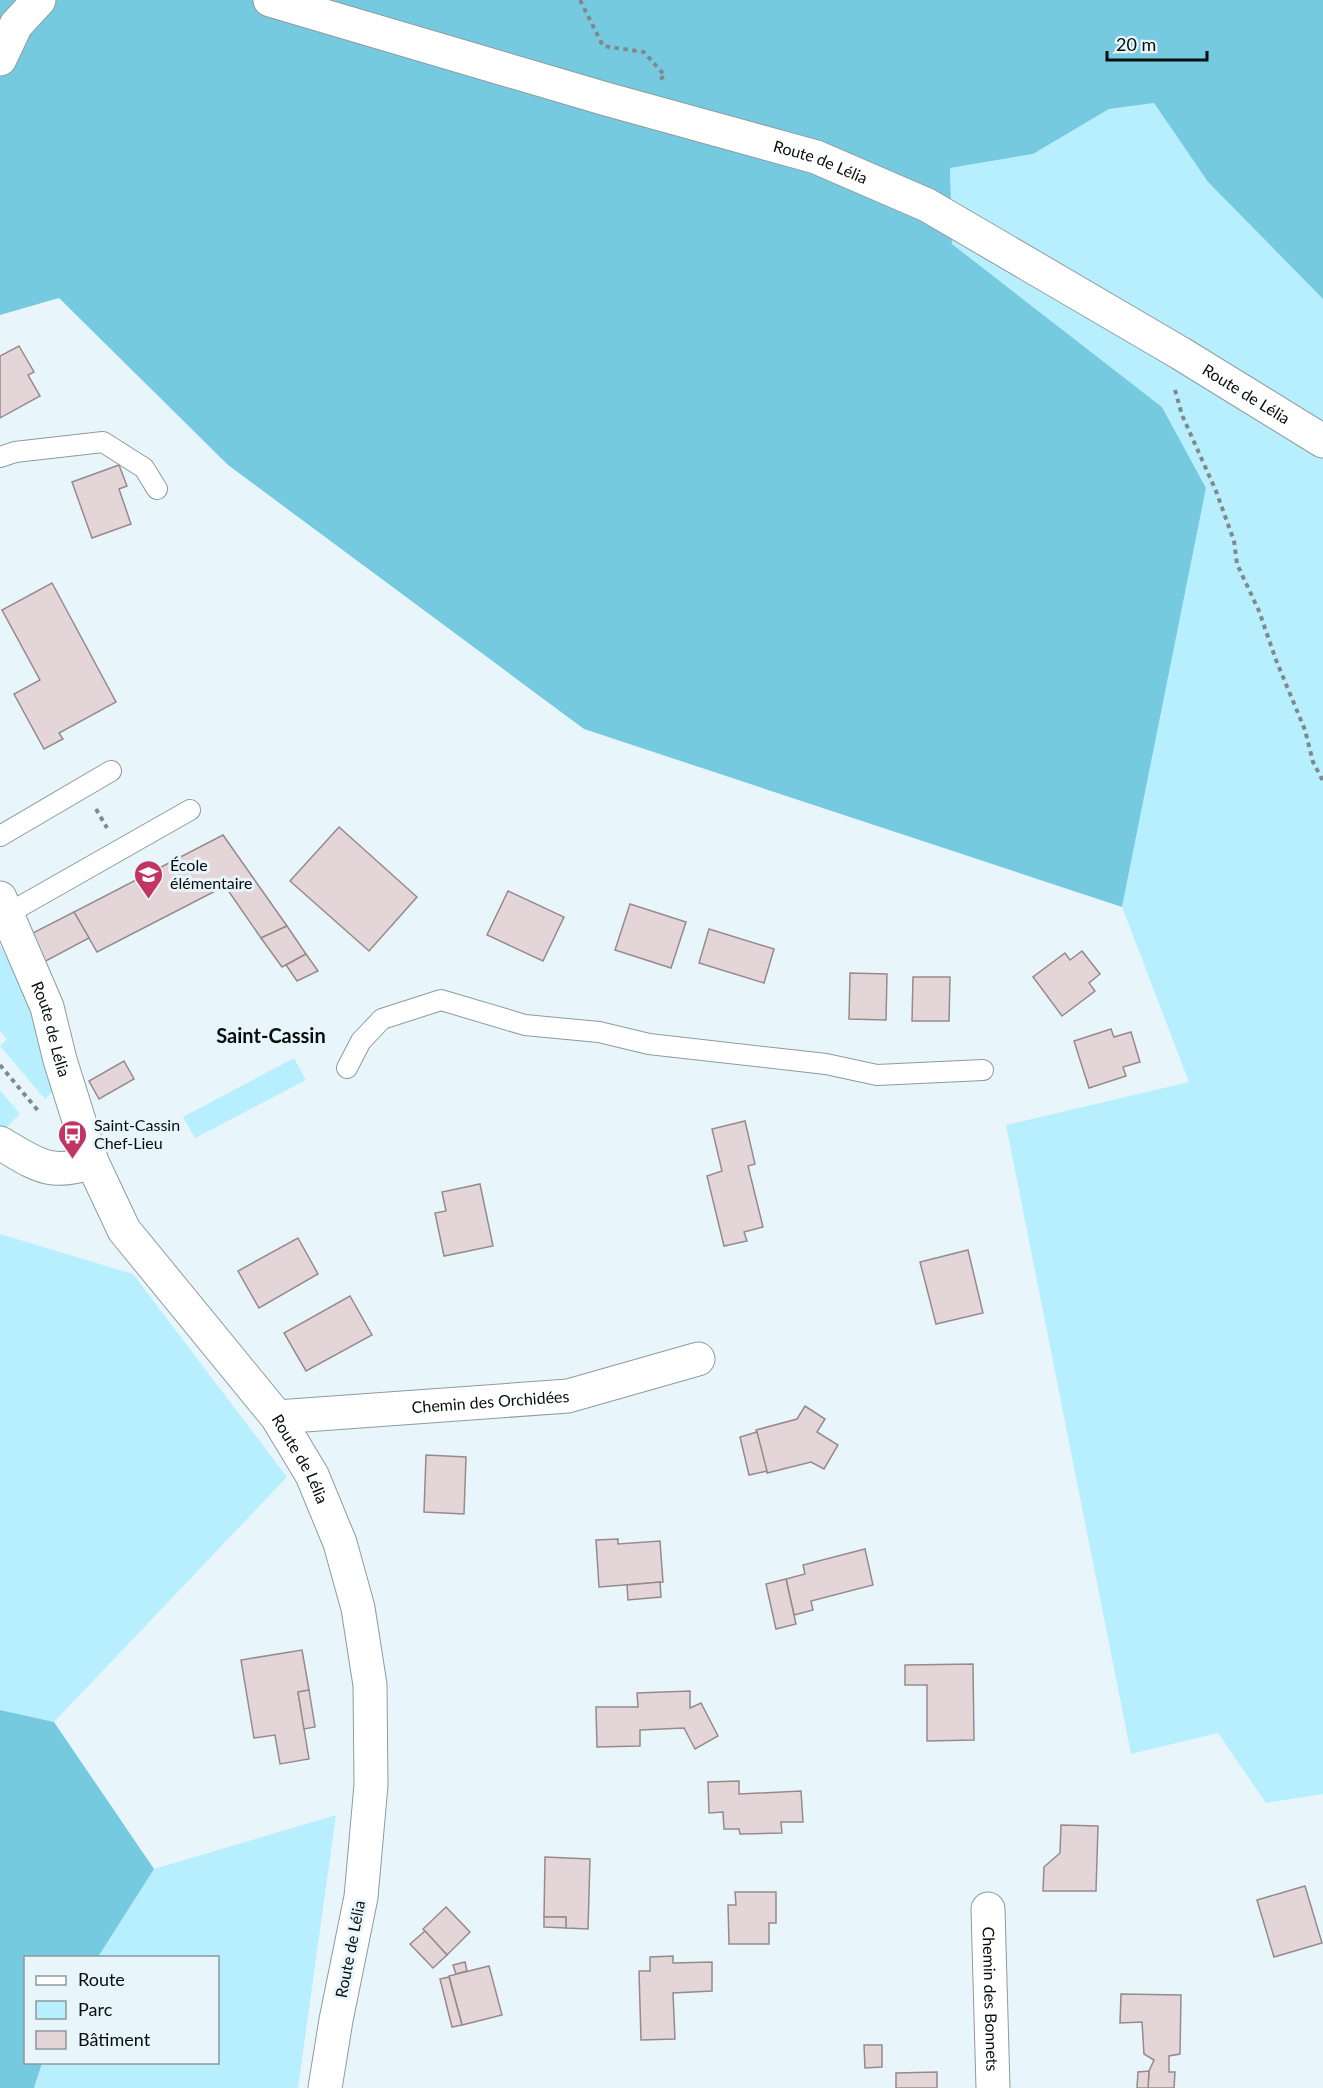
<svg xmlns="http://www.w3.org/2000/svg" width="1323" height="2088" font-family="Lato,sans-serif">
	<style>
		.green { fill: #b8efff }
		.forest { fill: #76cae0 }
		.building { fill: #e4d6d8; stroke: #978a8c; stroke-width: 1.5 }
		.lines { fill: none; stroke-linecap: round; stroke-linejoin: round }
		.lane-casing { stroke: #8e9b9f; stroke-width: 22 }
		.street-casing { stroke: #8e9b9f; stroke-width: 35 }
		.secondary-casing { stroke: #8e9b9f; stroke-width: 35 }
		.path { stroke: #80898c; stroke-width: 4; stroke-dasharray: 4.5 4.5; stroke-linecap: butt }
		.lane { stroke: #fff; stroke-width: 20 }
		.street { stroke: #fff; stroke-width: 33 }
		.secondary { stroke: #fff; stroke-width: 33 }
		.labels { text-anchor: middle; stroke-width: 6; stroke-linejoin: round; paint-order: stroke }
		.street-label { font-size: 16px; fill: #080d0e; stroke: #e8f6fb }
		.poi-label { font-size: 16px; fill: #080d0e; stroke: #e8f6fb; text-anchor: start }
		.quarter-label { font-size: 20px; font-weight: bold; fill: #080d0e; stroke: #e8f6fb }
	</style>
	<rect width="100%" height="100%" fill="#e8f6fb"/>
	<!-- green -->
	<g class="green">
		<polygon points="1154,103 1208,182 1323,299 1323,1794 1266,1803 1218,1733 1131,1754 1006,1125 1189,1082 1122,907 1206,488 1162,407 952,244 950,168 1033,154 1109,109"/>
		<polygon points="0,945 33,1008 54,1090 45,1099 0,1046 7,1039 0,1031"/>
		<polygon points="294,1058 306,1080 195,1138 183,1117"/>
		<polygon points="0,1090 20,1114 2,1132 0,1130"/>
		<polygon points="0,1234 133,1274 287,1477 54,1722 0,1710"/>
		<polygon points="336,1815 298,2088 34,2088 42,2063 218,2062 218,1958 98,1957 154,1869"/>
	</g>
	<!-- forest -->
	<g class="forest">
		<polygon points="0,0 1323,0 1323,299 1208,182 1154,103 1109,109 1033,154 950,168 952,244 1162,407 1206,488 1122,907 584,729 228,465 59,298 0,315"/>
		<polygon points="0,1710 54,1722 154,1869 98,1957 26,1958 26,2062 42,2063 34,2088 0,2088"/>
	</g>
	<!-- building -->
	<g class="building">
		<polygon points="19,346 34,372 28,375 40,396 0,418 0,356"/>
		<polygon points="119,465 127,486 119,489 131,524 92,538 72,482"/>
		<polygon points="52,583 116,702 59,733 63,739 44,749 14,694 40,680 2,610"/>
		<polygon points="339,827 417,897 369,951 290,881"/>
		<polygon points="223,835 287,926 261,938 225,886 97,952 74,912"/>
		<polygon points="508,891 564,917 543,961 487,935"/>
		<polygon points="630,904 686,922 671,968 615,950"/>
		<polygon points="74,912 89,938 42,963 27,936"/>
		<polygon points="287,926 306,954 282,967 261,938"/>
		<polygon points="709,929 774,949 764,983 699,963"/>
		<polygon points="1082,951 1100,974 1089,983 1095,991 1062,1016 1033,977 1065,953 1070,960"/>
		<polygon points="306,954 318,971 297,981 286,965"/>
		<polygon points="850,973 887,974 886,1020 849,1019"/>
		<polygon points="913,977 950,977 949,1021 912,1021"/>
		<polygon points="1111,1029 1114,1037 1131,1032 1140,1062 1123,1067 1126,1076 1089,1088 1074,1041"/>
		<polygon points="124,1061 134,1079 99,1099 89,1081"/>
		<polygon points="745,1121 755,1164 748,1166 763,1227 744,1232 747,1241 724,1246 707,1176 722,1171 712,1129"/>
		<polygon points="480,1184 493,1246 444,1256 435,1213 446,1211 442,1192"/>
		<polygon points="298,1238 318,1274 259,1308 238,1271"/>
		<polygon points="968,1250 983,1313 936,1324 920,1262"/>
		<polygon points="350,1296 372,1335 306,1371 284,1333"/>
		<polygon points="805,1406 825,1419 817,1432 838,1445 824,1469 811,1462 767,1473 756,1430 797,1419"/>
		<polygon points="757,1432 767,1471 749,1475 740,1437"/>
		<polygon points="426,1455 466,1457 464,1514 424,1512"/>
		<polygon points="618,1539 618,1544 660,1541 663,1582 599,1587 596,1540"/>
		<polygon points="865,1549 873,1585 811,1601 813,1610 794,1615 786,1579 805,1574 803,1565"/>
		<polygon points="786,1579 796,1624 776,1629 766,1584"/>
		<polygon points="660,1582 661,1597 628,1600 627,1585"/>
		<polygon points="302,1650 309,1690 298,1692 309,1759 280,1764 275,1735 254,1738 241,1660"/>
		<polygon points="973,1664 974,1740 927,1741 927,1685 905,1685 905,1665"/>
		<polygon points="309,1690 315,1727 304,1729 298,1692"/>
		<polygon points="690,1691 690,1708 701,1703 718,1736 695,1749 684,1728 640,1730 640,1746 597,1747 596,1707 638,1707 637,1693"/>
		<polygon points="739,1781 739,1794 801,1791 803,1822 781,1822 782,1833 740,1834 739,1829 724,1829 723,1812 709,1813 708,1782"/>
		<polygon points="1061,1825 1098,1826 1096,1891 1043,1891 1044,1867 1060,1853"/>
		<polygon points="545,1857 590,1859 588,1929 566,1928 566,1917 544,1917"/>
		<polygon points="1305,1886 1322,1943 1274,1957 1257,1900"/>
		<polygon points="735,1892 776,1892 776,1923 769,1923 769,1944 729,1944 728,1905 736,1905"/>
		<polygon points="446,1907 470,1932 447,1955 423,1929"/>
		<polygon points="544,1917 566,1917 566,1928 544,1927"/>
		<polygon points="425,1931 447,1955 433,1968 410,1944"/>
		<polygon points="673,1956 673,1963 712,1962 712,1991 673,1993 675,2039 641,2040 639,1971 650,1971 650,1957"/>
		<polygon points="465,1962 467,1971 456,1974 453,1965"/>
		<polygon points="489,1966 502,2015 462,2025 449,1976"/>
		<polygon points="449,1977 462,2025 452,2027 440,1979"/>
		<polygon points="1121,1994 1181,1995 1180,2054 1169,2056 1169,2072 1175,2072 1174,2088 1148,2088 1149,2071 1154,2060 1144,2054 1142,2022 1120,2023"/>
		<polygon points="864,2045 882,2045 882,2067 865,2068"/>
		<polygon points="1149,2071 1148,2088 1137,2088 1138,2072"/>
		<polygon points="937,2072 937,2088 896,2088 896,2073"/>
	</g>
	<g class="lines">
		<defs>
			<g id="lane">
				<polyline points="0,457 15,452 103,442 144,468 157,489"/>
				<polyline points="0,836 111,771"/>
				<polyline points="7,914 190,810"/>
				<polyline points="347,1068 361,1041 382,1019 441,1000 525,1025 599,1032 649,1044 826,1064 877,1075 983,1070"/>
			</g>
			<g id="street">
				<path d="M0 1143C36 1164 49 1177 92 1162"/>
				<path id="s1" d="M277 1417 568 1396 698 1359"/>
				<path id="s2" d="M988 1909 993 2088"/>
			</g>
			<g id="secondary">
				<path id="s3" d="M270 0 606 99 816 157 927 205 1180 353 1323 441"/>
				<polyline points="0,59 16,25 39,0"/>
				<path id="s4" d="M0 898 47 1007 60 1060 92 1162 124 1230 277 1417 312 1475 340 1543 358 1608 370 1685 371 1785 361 1897 336 2020 325 2088"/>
			</g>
		</defs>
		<!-- lane casing -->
		<use href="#lane" class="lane-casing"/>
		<!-- street casing -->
		<use href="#street" class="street-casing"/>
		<!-- secondary casing -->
		<use href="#secondary" class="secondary-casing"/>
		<!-- path -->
		<g class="path">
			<polyline points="580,0 603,46 644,52 665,76 660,79"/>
			<polyline points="1175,390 1182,415 1216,491 1234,541 1237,564 1259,611 1276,660 1305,730 1313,762 1323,781"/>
			<polyline points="96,809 107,828"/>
			<polyline points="0,1065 40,1113"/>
		</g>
		<!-- lane -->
		<use href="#lane" class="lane"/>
		<!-- street -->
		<use href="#street" class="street"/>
		<!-- secondary -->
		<use href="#secondary" class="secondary"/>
	</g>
	<!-- icons -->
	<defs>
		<symbol id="school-pin" viewBox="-11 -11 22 30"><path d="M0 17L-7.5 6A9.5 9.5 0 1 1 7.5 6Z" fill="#c23563" stroke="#e8f6fb"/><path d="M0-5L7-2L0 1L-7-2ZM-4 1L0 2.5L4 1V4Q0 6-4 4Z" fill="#fff"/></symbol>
		<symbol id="bus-pin" viewBox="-11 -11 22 30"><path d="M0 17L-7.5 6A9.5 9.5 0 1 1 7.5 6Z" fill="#c23563" stroke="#e8f6fb"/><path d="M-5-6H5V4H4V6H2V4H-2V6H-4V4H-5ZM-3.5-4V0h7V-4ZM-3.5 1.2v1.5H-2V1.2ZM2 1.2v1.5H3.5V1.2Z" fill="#fff"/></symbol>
	</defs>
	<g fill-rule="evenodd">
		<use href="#school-pin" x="132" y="858" width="33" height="45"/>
		<use href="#bus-pin" x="56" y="1118" width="33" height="45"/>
	</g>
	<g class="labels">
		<!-- street labels -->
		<g class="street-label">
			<text dy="6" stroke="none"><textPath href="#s3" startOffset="574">Route de Lélia</textPath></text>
			<text dy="6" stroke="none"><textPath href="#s3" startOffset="1060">Route de Lélia</textPath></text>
			<text dy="6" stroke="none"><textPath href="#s4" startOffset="141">Route de Lélia</textPath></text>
			<text dy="6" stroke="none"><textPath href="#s1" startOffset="214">Chemin des Orchidées</textPath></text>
			<text dy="6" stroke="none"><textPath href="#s4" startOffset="645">Route de Lélia</textPath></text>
			<text transform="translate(350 1949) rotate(-79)" y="6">Route de Lélia</text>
			<text dy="6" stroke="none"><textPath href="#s2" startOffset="90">Chemin des Bonnets</textPath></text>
		</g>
		<!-- poi labels -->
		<g class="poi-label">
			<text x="170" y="871">École<tspan x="170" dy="18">élémentaire</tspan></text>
			<text x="94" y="1131">Saint-Cassin<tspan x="94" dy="18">Chef-Lieu</tspan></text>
		</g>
		<!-- quarter labels -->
		<g class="quarter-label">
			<text x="271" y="1043">Saint-Cassin</text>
		</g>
	</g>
	<!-- legend -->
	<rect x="24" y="1956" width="195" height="108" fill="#e8f6fb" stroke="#8e999c" stroke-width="1.5"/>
	<rect x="36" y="1976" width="30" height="9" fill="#ffffff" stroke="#8e999c" stroke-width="1.5"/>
	<text x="78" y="1986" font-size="18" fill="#080d0e">Route</text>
	<rect x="36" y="2001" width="30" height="18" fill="#b8efff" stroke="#8e999c" stroke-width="1.5"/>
	<text x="78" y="2016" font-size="18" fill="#080d0e">Parc</text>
	<rect x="36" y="2031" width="30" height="18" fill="#e4d6d8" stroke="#8e999c" stroke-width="1.5"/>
	<text x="78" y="2046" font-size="18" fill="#080d0e">Bâtiment</text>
	<!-- scale -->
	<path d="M1107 51v9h100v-9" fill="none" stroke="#080d0e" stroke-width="3"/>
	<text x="1116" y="51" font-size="18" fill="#080d0e" stroke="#e8f6fb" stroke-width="4.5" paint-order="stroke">20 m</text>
</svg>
